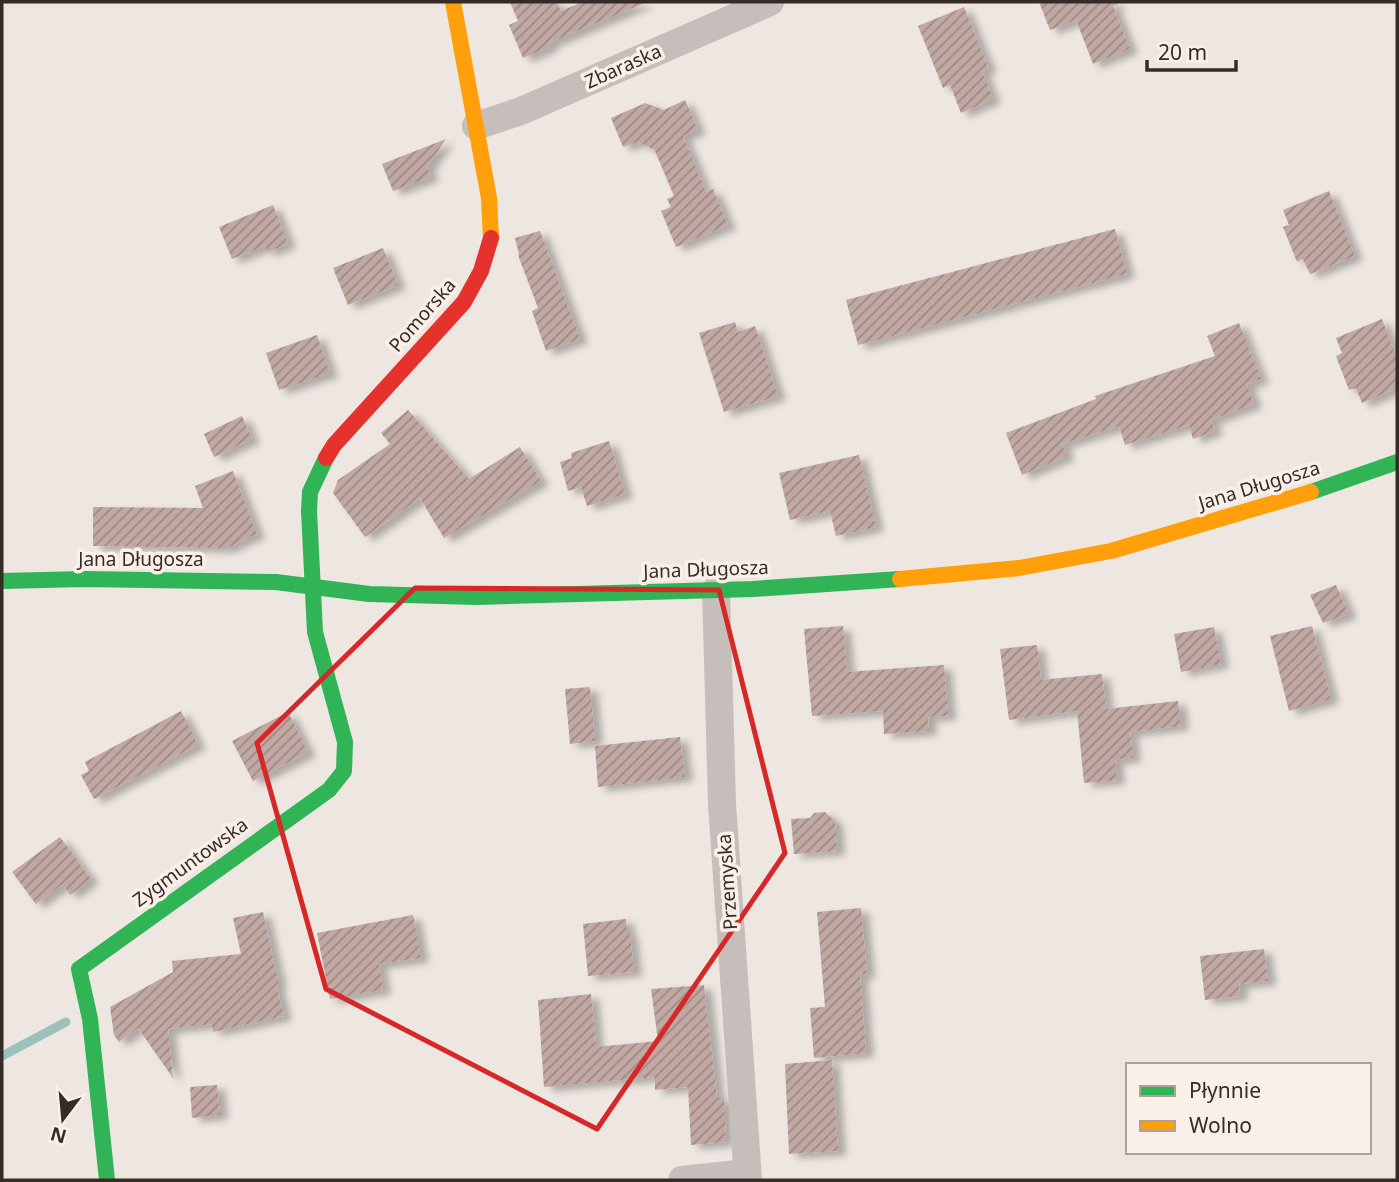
<svg xmlns="http://www.w3.org/2000/svg" width="1399" height="1182" font-family="'Noto Sans',sans-serif">
	<style>
		.lines { fill: none; stroke-linecap: round; stroke-linejoin: round }
		.stream { stroke: #9cc0bc; stroke-width: 9 }
		.building { fill: url(#building-hatch); filter: url(#shadow) }
		.street { stroke: #c6beba; stroke-width: 28 }
		.fast { stroke: #30b455; stroke-width: 16 }
		.slow { stroke: #ff9f0a; stroke-width: 16 }
		.jam { stroke: #e5322d; stroke-width: 16 }
		.marked { fill: none; stroke: #d62828; stroke-width: 5; stroke-linejoin: round }
		.labels { text-anchor: middle; stroke-width: 7; stroke-linejoin: round; paint-order: stroke }
		.street-label { font-size: 19px; fill: #372b28; stroke: #faf0e8 }
	</style>
	<defs>
		<pattern id="building-hatch" width="6" height="6" patternUnits="userSpaceOnUse" patternTransform="scale(1.75)"><rect width="6" height="6" fill="#c1a8a2"/><path d="M-1 1l2-2M0 6l6-6M5 7l2-2" fill="none" stroke="#9e8984"/></pattern>
		<filter id="shadow"><feDropShadow dx="8" dy="4.5" stdDeviation="3.5" flood-color="#0004"/></filter>
	</defs>
	<rect width="100%" height="100%" fill="#ede6e1"/>
	<g class="lines">
		<!-- stream -->
		<polyline class="stream" points="2,1056 66,1022"/>
	</g>
	<!-- building -->
	<g class="building">
		<polygon points="510,2 557,2 561,11 582,2 647,2 549,43 550,47 523,58 509,25 518,21"/>
		<polygon points="1039,2 1118,2 1118,4 1113,6 1130,49 1093,64 1076,20 1050,30"/>
		<polygon points="964,7 989,69 982,71 993,99 961,113 950,85 943,88 918,26"/>
		<polygon points="685,100 698,130 683,136 706,192 713,189 728,225 676,247 661,211 671,207 667,199 674,196 654,149 637,142 623,147 611,118 645,103 664,110"/>
		<polygon points="446,139 427,167 431,177 393,191 382,164"/>
		<polygon points="1329,191 1355,256 1310,274 1303,259 1297,262 1283,227 1289,225 1283,210"/>
		<polygon points="273,205 288,244 267,252 265,246 232,259 219,227"/>
		<polygon points="1115,229 1127,274 858,345 846,300"/>
		<polygon points="540,231 580,339 546,351 532,311 538,308 518,255 519,254 515,238"/>
		<polygon points="383,248 398,285 348,305 333,268"/>
		<polygon points="1382,319 1397,358 1397,388 1362,403 1356,388 1349,390 1336,356 1342,353 1336,338"/>
		<polygon points="735,322 738,332 755,326 778,396 724,412 699,333"/>
		<polygon points="1239,323 1261,379 1247,384 1254,404 1211,420 1215,431 1193,439 1189,425 1125,445 1119,426 1062,444 1067,456 1022,475 1006,433 1096,399 1095,396 1215,356 1207,336"/>
		<polygon points="317,335 330,373 279,390 266,353"/>
		<polygon points="408,410 469,479 520,447 541,481 444,538 420,498 365,537 333,493 338,480 390,444 381,433"/>
		<polygon points="242,416 252,439 214,457 204,434"/>
		<polygon points="609,441 625,494 587,506 581,487 568,491 560,462 572,458 571,453"/>
		<polygon points="859,455 876,527 836,536 830,511 790,520 779,473"/>
		<polygon points="233,471 257,534 227,548 93,546 93,507 203,508 195,486"/>
		<polygon points="1336,585 1349,614 1323,623 1310,595"/>
		<polygon points="843,626 847,672 944,665 948,716 928,717 929,731 884,734 883,711 812,716 804,629"/>
		<polygon points="1312,626 1331,699 1289,711 1270,636"/>
		<polygon points="1214,627 1221,664 1181,672 1174,634"/>
		<polygon points="1037,645 1041,680 1102,674 1106,709 1178,701 1181,726 1130,732 1133,758 1115,760 1117,780 1084,783 1077,711 1009,720 1000,649"/>
		<polygon points="590,687 595,741 570,744 565,689"/>
		<polygon points="181,711 198,745 94,799 81,775 89,771 85,762"/>
		<polygon points="288,712 308,752 253,781 232,741"/>
		<polygon points="680,737 685,777 598,787 595,746"/>
		<polygon points="825,812 835,821 837,851 794,854 791,819 810,818 814,813"/>
		<polygon points="60,837 91,879 70,895 63,884 36,904 12,872"/>
		<polygon points="861,908 867,974 860,975 866,1053 814,1058 810,1008 825,1007 817,912"/>
		<polygon points="263,912 279,985 276,985 284,1016 213,1032 212,1024 168,1029 173,1078 138,1028 119,1042 114,1035 110,1007 173,972 172,961 241,954 233,918"/>
		<polygon points="413,915 421,958 379,964 383,990 330,999 317,933"/>
		<polygon points="626,919 627,933 630,933 634,972 588,976 583,924"/>
		<polygon points="1264,949 1268,981 1239,984 1240,996 1205,1000 1200,956"/>
		<polygon points="704,985 717,1098 724,1098 726,1142 691,1145 688,1087 655,1090 655,1077 544,1087 538,1000 591,994 596,1047 658,1041 651,989"/>
		<polygon points="832,1060 838,1151 789,1154 785,1064"/>
		<polygon points="217,1085 220,1115 192,1118 190,1087"/>
	</g>
	<g class="lines">
		<!-- street -->
		<g class="street">
			<polyline points="476,126 521,111 770,2"/>
			<polyline points="716,590 722,804 748,1180"/>
			<polyline points="682,1180 747,1173"/>
		</g>
		<!-- fast -->
		<g class="fast">
			<polyline points="1311,492 1397,462"/>
			<polyline points="2,581 84,579 276,582 369,594 477,597 753,589 900,579"/>
			<polyline points="107,1180 90,1019 79,969 329,790 344,771 345,742 315,632 309,511 310,492 326,458"/>
		</g>
		<!-- slow -->
		<g class="slow">
			<polyline points="453,2 489,198 491,238"/>
			<polyline points="900,579 1019,568 1111,551 1311,492"/>
		</g>
		<!-- jam -->
		<polyline class="jam" points="326,458 334,445 464,302 481,271 491,238"/>
	</g>
	<!-- marked area -->
	<path class="marked" d="M415 588 719 590 785 853 597 1129 326 989 257 743Z"/>
	<g class="labels">
		<!-- street labels -->
		<g class="street-label">
			<text transform="translate(623 66) rotate(-24)" y="7">Zbaraska</text>
			<text transform="translate(422 315) rotate(-49)" y="7">Pomorska</text>
			<text transform="translate(1259 485) rotate(-17)" y="7">Jana Długosza</text>
			<text x="141" y="566">Jana Długosza</text>
			<text transform="translate(706 569) rotate(-2)" y="7">Jana Długosza</text>
			<text transform="translate(190 862) rotate(-36)" y="7">Zygmuntowska</text>
			<text transform="translate(727 882) rotate(-94)" y="7">Przemyska</text>
		</g>
	</g>
	<!-- border -->
	<rect width="1399" height="1182" fill="none" stroke="#372b28" stroke-width="7"/>
	<!-- legend -->
	<rect x="1126" y="1063" width="245" height="91" fill="#faf0e8" stroke="#aca19b" stroke-width="2"/>
	<rect x="1140" y="1086" width="35" height="10" fill="#30b455" stroke="#aca19b" stroke-width="2"/>
	<text x="1189" y="1098" font-size="21" fill="#372b28">Płynnie</text>
	<rect x="1140" y="1121" width="35" height="10" fill="#ff9f0a" stroke="#aca19b" stroke-width="2"/>
	<text x="1189" y="1133" font-size="21" fill="#372b28">Wolno</text>
	<!-- north arrow -->
	<g transform="translate(63 1119) rotate(196)" stroke="#faf0e8" stroke-width="5" paint-order="stroke">
	<path d="M0-5L12 26L0 18L-12 26Z" fill="#372b28"/>
	<text y="-10" font-size="19" font-weight="bold" text-anchor="middle" fill="#372b28">N</text>
	</g>
	<!-- scale -->
	<path d="M1147 60v10h89v-10" fill="none" stroke="#372b28" stroke-width="3.5"/>
	<text x="1158" y="60" font-size="21" fill="#372b28" stroke="#faf0e8" stroke-width="5" paint-order="stroke">20 m</text>
</svg>
